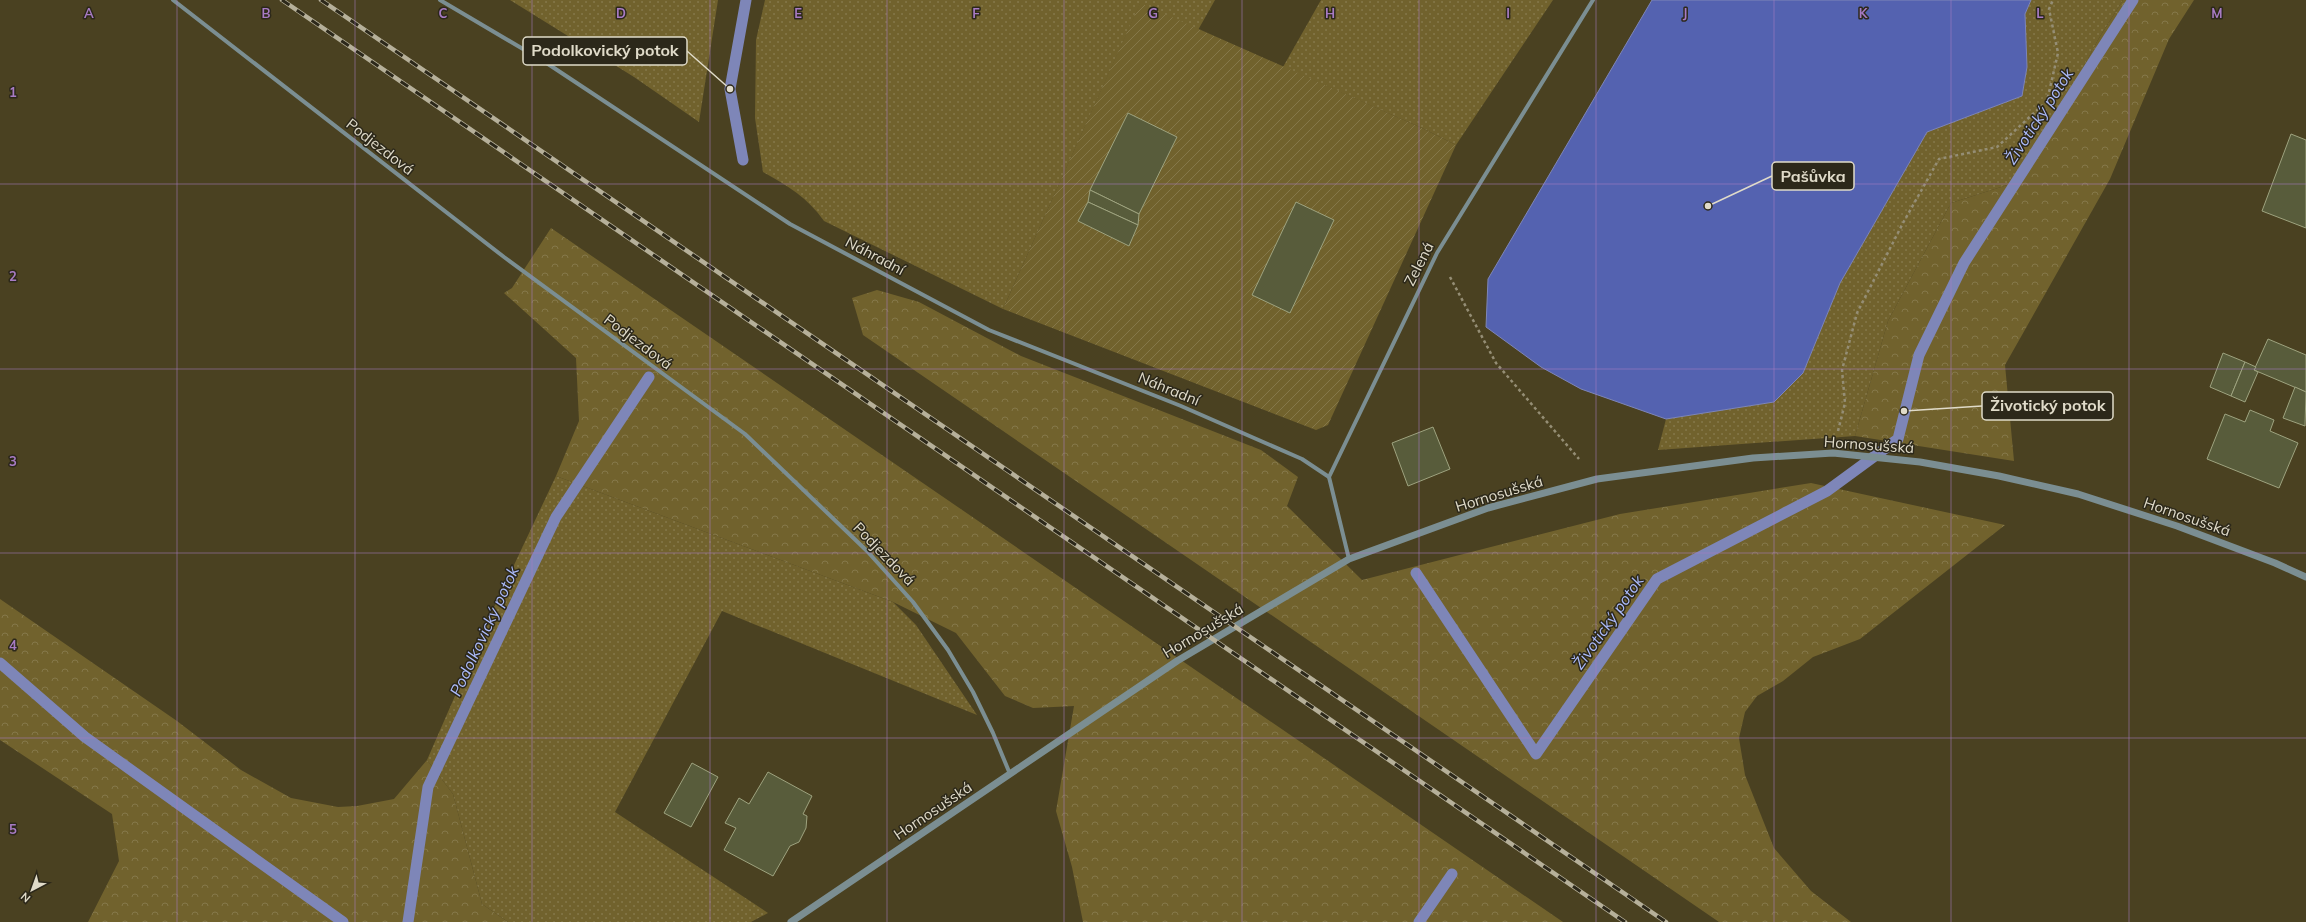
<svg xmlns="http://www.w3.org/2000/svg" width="2306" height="922" font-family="Mulish,sans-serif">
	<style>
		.grass { fill: url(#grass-dots) }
		.forest { fill: url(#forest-crowns) }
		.garden { fill: url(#garden-furrows) }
		.water { fill: #5462b0; stroke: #7e86b8 }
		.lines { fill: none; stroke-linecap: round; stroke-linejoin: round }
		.stream { stroke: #7e86b8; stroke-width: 11 }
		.building { fill: #585c3b; stroke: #9ea37f }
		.path { stroke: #958e75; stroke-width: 2.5; stroke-dasharray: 3 3; stroke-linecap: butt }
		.minor { stroke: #7b8e92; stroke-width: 4 }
		.tertiary { stroke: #7b8e92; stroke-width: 7 }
		.rail-casing { stroke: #b6b09a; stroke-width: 4.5 }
		.rail { stroke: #2c281a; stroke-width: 3; stroke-dasharray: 9; stroke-linecap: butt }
		.grid { fill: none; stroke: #a87bc4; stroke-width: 1; stroke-opacity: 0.55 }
		.labels { text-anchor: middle; stroke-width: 3; stroke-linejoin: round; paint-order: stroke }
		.street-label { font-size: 15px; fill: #e0dbc9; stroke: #2c281a }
		.water-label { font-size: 16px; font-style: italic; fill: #acbbfb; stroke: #2c281a }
		.grid-label { font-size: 13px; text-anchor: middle; font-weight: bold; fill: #a87bc4; stroke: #2c281a; stroke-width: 3; stroke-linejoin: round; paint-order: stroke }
		.leader { fill: none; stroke: #e0dbc9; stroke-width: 1.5 }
		.callout-dot { fill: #e0dbc9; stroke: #2c281a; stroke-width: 1.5 }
		.callout { fill: #2c281a; stroke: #e0dbc9; stroke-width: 1.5 }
		.callout-label { font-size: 16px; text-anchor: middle; font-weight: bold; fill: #e0dbc9 }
	</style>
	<defs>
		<pattern id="grass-dots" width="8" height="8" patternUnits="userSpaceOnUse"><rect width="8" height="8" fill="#71622d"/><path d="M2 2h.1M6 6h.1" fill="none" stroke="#85784a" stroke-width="1.8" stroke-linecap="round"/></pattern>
		<pattern id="forest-crowns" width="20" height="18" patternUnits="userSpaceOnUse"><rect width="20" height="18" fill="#71622d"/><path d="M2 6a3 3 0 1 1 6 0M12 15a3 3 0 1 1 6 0" fill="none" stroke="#85784a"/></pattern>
		<pattern id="garden-furrows" width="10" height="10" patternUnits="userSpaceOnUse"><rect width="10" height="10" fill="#71622d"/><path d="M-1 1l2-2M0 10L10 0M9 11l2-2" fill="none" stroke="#85784a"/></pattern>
	</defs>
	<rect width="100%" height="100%" fill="#4a4121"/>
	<!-- grass -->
	<g class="grass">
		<polygon points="510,0 718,0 699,122 634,77"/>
		<path d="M765 0H1215L1198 30 1140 4 1003 309 824 221C808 198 787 185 763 172L755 118 756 40Z"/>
		<polygon points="1321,0 1553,0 1456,145 1422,128 1283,67"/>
		<polygon points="2031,0 2123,0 2099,38 2023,180 1951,203 1888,321 1855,436 1658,450 1666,419 1774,402 1803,373 1840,283 1927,132 2022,96 2027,67 2025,14"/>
		<polygon points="556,476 893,602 916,625 977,715 722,611 615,812 768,913 751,922 508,922 482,904 453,794 427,760 489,618"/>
	</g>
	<!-- forest -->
	<g class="forest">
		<polygon points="2123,0 2194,0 2169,39 2110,179 2005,365 2014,461 1855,436 1888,321 1951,203 2023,180 2099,38"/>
		<polygon points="551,228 1563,922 1083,922 1072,867 1056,811 1074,706 1033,708 1005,696 956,633 893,602 556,476 579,421 576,358 504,293 512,288"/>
		<polygon points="877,290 919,302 1021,356 1261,450 1298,477 1287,506 1362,580 1620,514 1811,483 2005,525 1860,639 1813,657 1783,681 1757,696 1745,712 1739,738 1745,775 1774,848 1811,891 1851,922 1719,922 863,335 852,298"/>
		<polygon points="0,599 177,721 241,770 291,798 338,807 357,806 394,799 427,760 453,794 482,904 508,922 88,922 119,861 112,814 0,740"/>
	</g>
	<!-- garden -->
	<polygon class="garden" points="1140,3 1422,128 1456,145 1328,425 1316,430 1003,309"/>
	<!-- water -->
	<polygon class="water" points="1652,0 2031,0 2025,14 2027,67 2022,96 1927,132 1840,283 1803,373 1774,402 1666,419 1581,389 1541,367 1486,327 1488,279"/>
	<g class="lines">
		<!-- stream -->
		<g class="stream">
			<polyline points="743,160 730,89 746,0"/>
			<polyline points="1416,573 1536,754 1657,579 1827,491 1898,439 1919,355 1964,263 2133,0"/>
			<polyline points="0,663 85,737 343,922"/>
			<polyline points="408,922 428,787 556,517 649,377"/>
			<polyline points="1419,922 1452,874"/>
		</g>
	</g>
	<!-- building -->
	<g class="building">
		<polygon points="1128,113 1177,137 1139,214 1090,190"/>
		<polygon points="2291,134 2306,140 2306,228 2262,211"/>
		<polygon points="1090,190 1139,214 1138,225 1088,202"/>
		<polygon points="1088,202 1138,225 1129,246 1078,221"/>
		<polygon points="1296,202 1334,220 1290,313 1252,295"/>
		<polygon points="2268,339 2306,355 2306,392 2254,370"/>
		<polygon points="2223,353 2245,362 2231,396 2210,387"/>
		<polygon points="2245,362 2256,367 2254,370 2258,372 2245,402 2231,396"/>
		<polygon points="2295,387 2306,392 2305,426 2283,418"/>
		<polygon points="2250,410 2274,420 2270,431 2298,443 2279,488 2207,459 2225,414 2245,422"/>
		<polygon points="1433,427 1450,469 1408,486 1392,443"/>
		<polygon points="692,763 718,777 691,827 664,813"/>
		<polygon points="768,772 812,796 803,814 807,816 806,828 799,842 790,846 773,876 724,850 736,828 725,823 739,798 749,804"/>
	</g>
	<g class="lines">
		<!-- path -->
		<g class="path">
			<polyline points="1450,277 1496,363 1579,459"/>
			<polyline points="1838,431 1845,403 1842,370 1857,313 1903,223 1939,159 1997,147 2047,101 2058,53 2049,9 2053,0"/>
		</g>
		<!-- minor -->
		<g class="minor">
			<polyline points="173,0 504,257 745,434 867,551 913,602 948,650 973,692 993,733 1010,774"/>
			<polyline points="440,0 545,62 790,224 989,330 1181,406 1302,459 1329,477"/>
			<polyline points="1349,559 1329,477 1437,253 1593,0"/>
		</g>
		<!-- tertiary -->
		<polyline class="tertiary" points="791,922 1177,661 1349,559 1488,508 1597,479 1753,458 1833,453 1920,462 1999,476 2078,494 2177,526 2275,563 2306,577"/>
		<defs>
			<g id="rail">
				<polyline points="282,0 1625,922"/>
				<polyline points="321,0 1666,922"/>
			</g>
		</defs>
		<!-- rail casing -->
		<use href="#rail" class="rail-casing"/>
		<!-- rail -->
		<use href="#rail" class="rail"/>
	</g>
	<!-- grid -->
	<path class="grid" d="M177 0V922M355 0V922M532 0V922M710 0V922M887 0V922M1064 0V922M1242 0V922M1419 0V922M1596 0V922M1774 0V922M1951 0V922M2129 0V922M0 184H2306M0 369H2306M0 553H2306M0 738H2306"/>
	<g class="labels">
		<!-- street labels -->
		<g class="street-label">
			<text transform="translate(380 147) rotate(38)" y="5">Podjezdová</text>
			<text transform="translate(875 256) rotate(28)" y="5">Náhradní</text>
			<text transform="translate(1419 264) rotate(-63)" y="5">Zelená</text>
			<text transform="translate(638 342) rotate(37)" y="5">Podjezdová</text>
			<text transform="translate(1169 389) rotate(22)" y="5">Náhradní</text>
			<text transform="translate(1869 445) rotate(4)" y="5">Hornosušská</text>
			<text transform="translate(1499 494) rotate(-17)" y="5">Hornosušská</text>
			<text transform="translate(2187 517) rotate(19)" y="5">Hornosušská</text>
			<text transform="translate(884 554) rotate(46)" y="5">Podjezdová</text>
			<text transform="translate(1203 631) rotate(-31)" y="5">Hornosušská</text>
			<text transform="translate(933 811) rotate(-34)" y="5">Hornosušská</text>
		</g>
		<!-- water labels -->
		<g class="water-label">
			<text transform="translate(2039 116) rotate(-57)" y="6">Životický potok</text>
			<text transform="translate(1608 622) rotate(-55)" y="6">Životický potok</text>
			<text transform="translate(484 631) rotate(-65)" y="6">Podolkovický potok</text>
		</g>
	</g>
	<g class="grid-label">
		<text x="89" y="18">A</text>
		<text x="266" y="18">B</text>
		<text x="443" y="18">C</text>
		<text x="621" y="18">D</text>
		<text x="798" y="18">E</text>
		<text x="976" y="18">F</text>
		<text x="1153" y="18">G</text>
		<text x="1330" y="18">H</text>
		<text x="1508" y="18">I</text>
		<text x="1685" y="18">J</text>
		<text x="1863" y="18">K</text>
		<text x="2040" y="18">L</text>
		<text x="2217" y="18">M</text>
		<text x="13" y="97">1</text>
		<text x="13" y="281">2</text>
		<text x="13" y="466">3</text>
		<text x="13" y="650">4</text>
		<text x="13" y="834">5</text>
	</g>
	<!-- callouts -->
	<path class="leader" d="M730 89L687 51M1708 206L1772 176M1904 411L1982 406"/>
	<g class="callout-dot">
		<circle cx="730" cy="89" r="4"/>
		<circle cx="1708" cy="206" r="4"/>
		<circle cx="1904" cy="411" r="4"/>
	</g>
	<g class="callout">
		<rect x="523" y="37" width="164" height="28" rx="4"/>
		<rect x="1772" y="162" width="82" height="28" rx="4"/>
		<rect x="1982" y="392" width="131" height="28" rx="4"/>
	</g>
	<g class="callout-label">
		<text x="605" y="56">Podolkovický potok</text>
		<text x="1813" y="182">Pašůvka</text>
		<text x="2048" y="411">Životický potok</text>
	</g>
	<!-- north arrow -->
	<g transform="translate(32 890) rotate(221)" stroke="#2c281a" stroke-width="3" paint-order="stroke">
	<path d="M0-3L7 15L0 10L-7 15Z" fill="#e0dbc9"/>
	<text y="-6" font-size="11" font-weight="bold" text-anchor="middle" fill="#e0dbc9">N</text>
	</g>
</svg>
